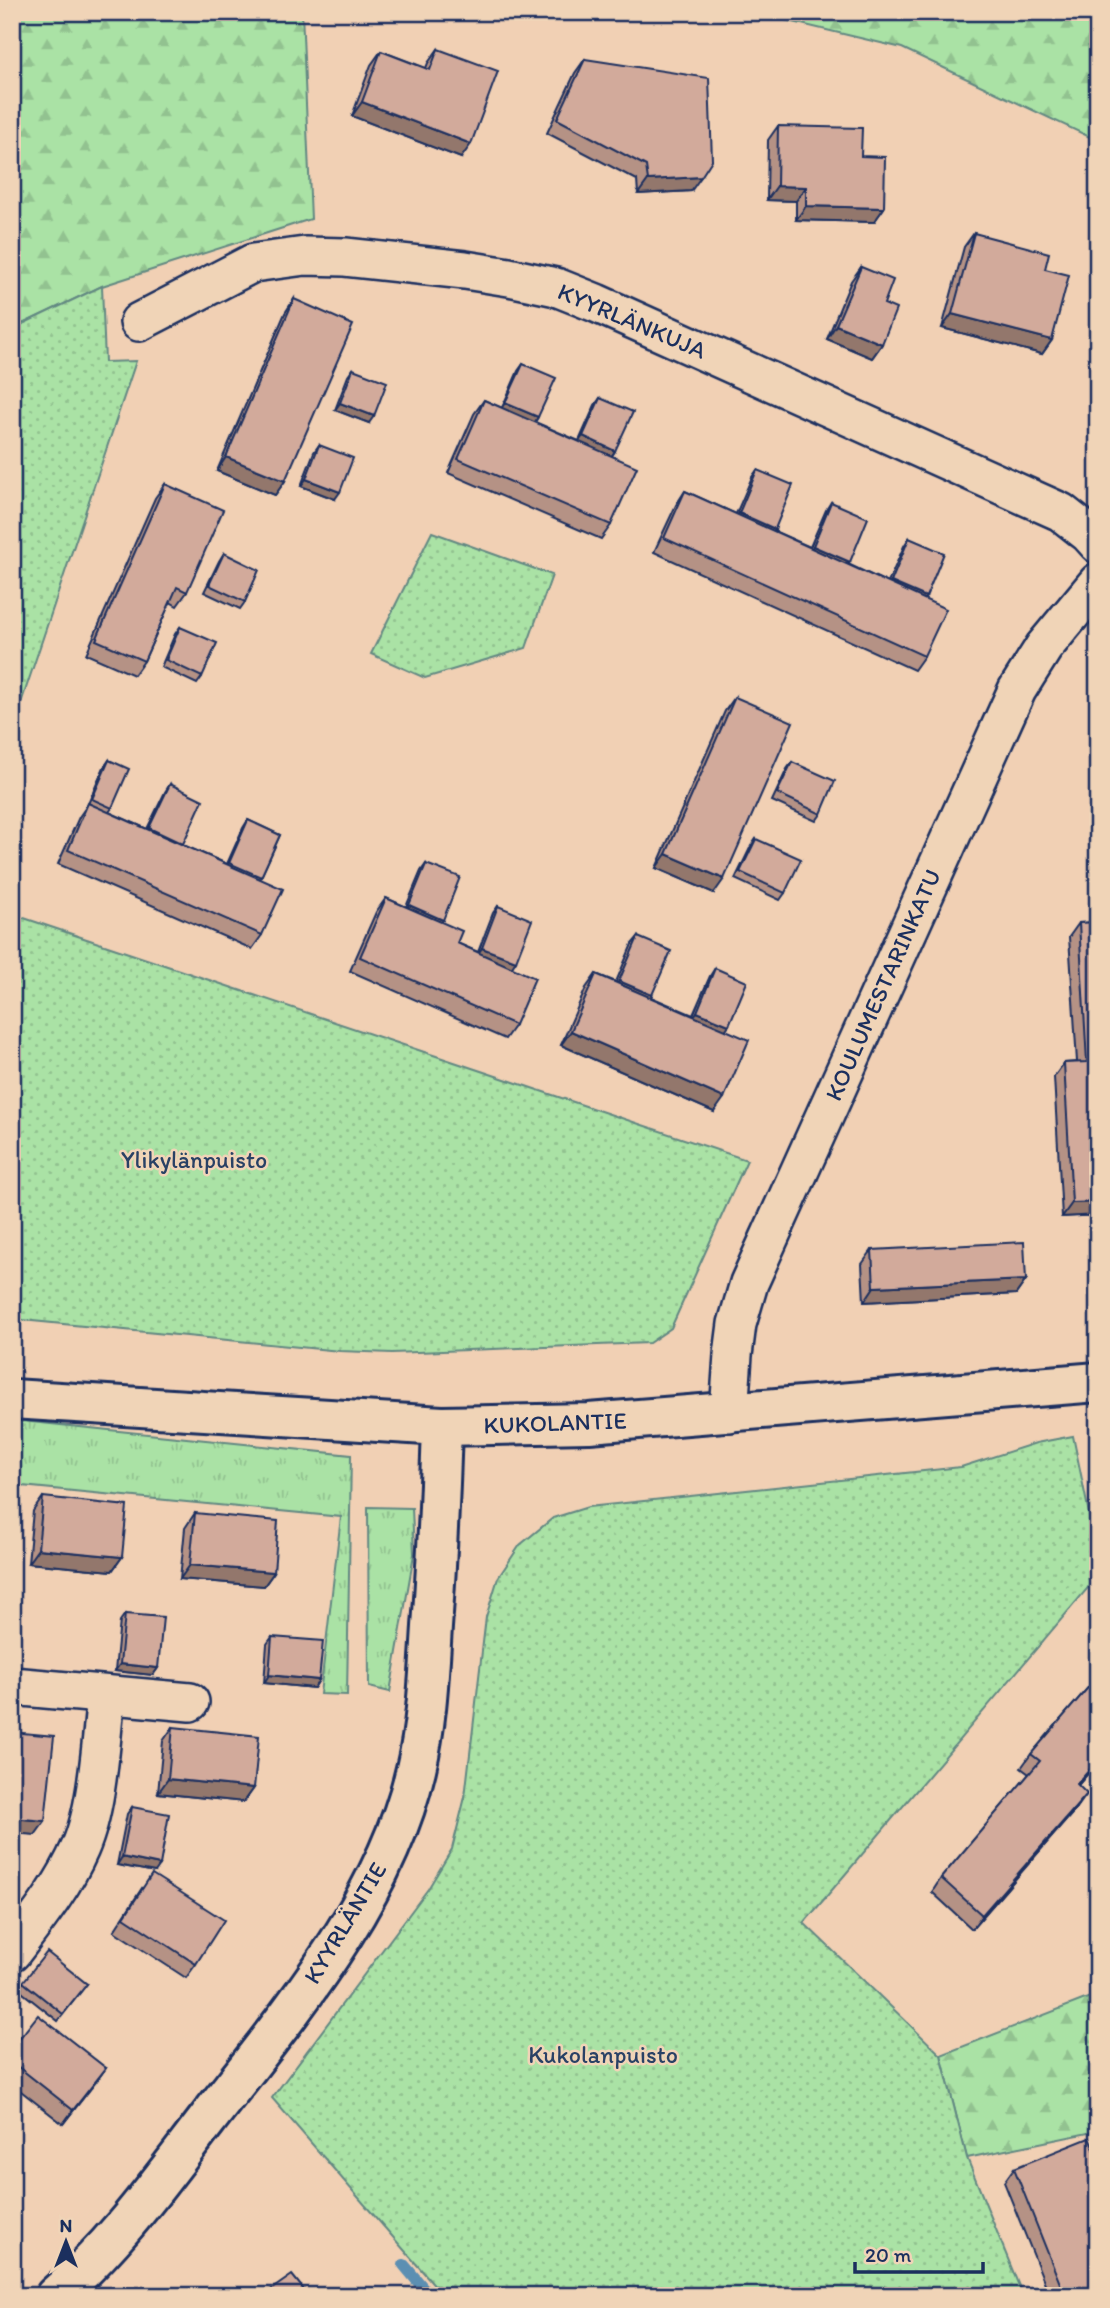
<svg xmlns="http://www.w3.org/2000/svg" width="1110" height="2308" font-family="Itim,sans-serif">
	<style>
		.grass { fill: url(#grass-tufts); stroke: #628882; stroke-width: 2 }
		.forest { fill: url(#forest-firs); stroke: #628882; stroke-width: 2 }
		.park { fill: url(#park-dots); stroke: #628882; stroke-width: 2 }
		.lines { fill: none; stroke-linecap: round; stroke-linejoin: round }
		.stream { stroke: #5c8fb2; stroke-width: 12 }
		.minor-casing { stroke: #1b2f5e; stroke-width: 42 }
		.tertiary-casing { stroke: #1b2f5e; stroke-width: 44 }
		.minor { stroke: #f0d4b7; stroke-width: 37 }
		.tertiary { stroke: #f0d4b7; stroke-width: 38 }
		.wall { fill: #b59285; stroke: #1b2f5e; stroke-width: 2 }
		.shaded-wall { fill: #93776c; stroke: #1b2f5e; stroke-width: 2 }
		.building { fill: #d2aa9b; stroke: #1b2f5e; stroke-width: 2 }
		.labels { text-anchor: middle; stroke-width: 5; stroke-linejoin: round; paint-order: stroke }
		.street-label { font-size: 24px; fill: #1b2f5e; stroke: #f0d4b7 }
		.park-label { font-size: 24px; fill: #294165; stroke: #f0d4b7 }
	</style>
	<defs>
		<pattern id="grass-tufts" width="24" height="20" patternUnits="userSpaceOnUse" patternTransform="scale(1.75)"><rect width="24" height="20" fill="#aae2a5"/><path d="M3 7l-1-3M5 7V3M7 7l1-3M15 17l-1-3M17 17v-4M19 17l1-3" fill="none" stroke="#92c290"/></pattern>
		<pattern id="forest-firs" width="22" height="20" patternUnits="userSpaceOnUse" patternTransform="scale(1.75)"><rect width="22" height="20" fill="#aae2a5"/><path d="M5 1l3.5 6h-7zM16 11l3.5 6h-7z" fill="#92c290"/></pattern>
		<pattern id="park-dots" width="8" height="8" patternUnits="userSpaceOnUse" patternTransform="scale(1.75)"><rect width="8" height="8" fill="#aae2a5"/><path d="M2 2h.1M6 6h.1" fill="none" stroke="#92c290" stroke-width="1.8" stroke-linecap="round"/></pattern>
	</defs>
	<rect width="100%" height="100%" fill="#f1d0b4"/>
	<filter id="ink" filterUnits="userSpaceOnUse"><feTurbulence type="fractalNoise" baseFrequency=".0143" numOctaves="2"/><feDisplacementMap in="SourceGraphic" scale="14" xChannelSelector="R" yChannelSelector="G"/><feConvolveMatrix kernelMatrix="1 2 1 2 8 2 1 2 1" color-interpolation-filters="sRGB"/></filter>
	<g filter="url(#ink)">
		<!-- grass -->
		<g class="grass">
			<polygon points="12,1420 351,1455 347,1695 320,1694 341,1517 12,1485"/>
			<polygon points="368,1507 412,1508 414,1554 390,1692 369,1687"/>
		</g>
		<!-- forest -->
		<g class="forest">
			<polygon points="12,12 302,12 311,219 102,286 12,329"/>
			<polygon points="751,12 1098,12 1098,141 902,48"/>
			<polygon points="1098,1994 1098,2131 967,2158 941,2055"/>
		</g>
		<!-- park -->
		<g class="park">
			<polygon points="102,286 105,362 136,361 12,730 12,329"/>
			<polygon points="432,532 552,575 526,648 425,678 371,654"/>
			<polygon points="12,914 747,1160 671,1328 649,1343 392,1353 340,1351 12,1319"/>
			<polygon points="1073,1436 1098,1557 1098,1576 804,1923 941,2055 967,2158 1023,2296 444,2296 272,2098 428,1889 452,1849 465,1797 486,1617 498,1578 520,1545 553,1518 588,1507 961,1467 1036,1443"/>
		</g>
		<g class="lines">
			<!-- stream -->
			<polyline class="stream" points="404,2265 430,2296"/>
			<defs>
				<g id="minor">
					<polyline points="139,322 253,263 305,256 345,257 465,270 509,277 556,287 596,303 1061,512 1089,534 1098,544"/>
					<polyline points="729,1413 733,1355 737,1324 749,1283 1017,690 1044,647 1098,582"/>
					<polyline points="12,1686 190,1702"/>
					<path d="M12 1952C37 1919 63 1887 80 1848 98 1807 101 1740 106 1695"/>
				</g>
				<g id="tertiary">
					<polyline points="12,1399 442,1426 589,1423 1098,1382"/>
					<path d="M55 2296C115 2245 160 2181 207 2120 288 2015 386 1901 416 1769 427 1723 429 1674 432 1627 437 1560 440 1493 442 1426"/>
				</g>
			</defs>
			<!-- minor casing -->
			<use href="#minor" class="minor-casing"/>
			<!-- tertiary casing -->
			<use href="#tertiary" class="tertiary-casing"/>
			<!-- minor -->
			<use href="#minor" class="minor"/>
			<!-- tertiary -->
			<use href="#tertiary" class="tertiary"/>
		</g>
		<!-- wall -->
		<g class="wall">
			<polygon points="438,49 461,158 352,116 371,65 381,51 426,68 428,63"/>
			<polygon points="585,59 691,191 638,194 637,180 547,133 575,73"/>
			<polygon points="778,126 861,156 884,208 874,222 796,220 796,201 767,200 768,140"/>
			<polygon points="974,233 1045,269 1052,340 1042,354 942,328 964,247"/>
			<polygon points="861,267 882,344 872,358 827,339 851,281"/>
			<polygon points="294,299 285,481 275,495 217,471 285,313"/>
			<polygon points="523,364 538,417 535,422 579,441 595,405 600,398 615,451 612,456 611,525 601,539 448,473 474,414 484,400 502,408 518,371"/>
			<polygon points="353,369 369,423 335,410 348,376"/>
			<polygon points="319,445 335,499 301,486 314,452"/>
			<polygon points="757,470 775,529 774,531 810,547 826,510 831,502 850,562 848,564 888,583 904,546 909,538 924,599 924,656 914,670 654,552 676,505 685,491 736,514 752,477"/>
			<polygon points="165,484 187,592 177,606 170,602 144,661 134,675 86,654 155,498"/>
			<polygon points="224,553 245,602 240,609 204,592 219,561"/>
			<polygon points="180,627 202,677 197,684 161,667 175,634"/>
			<polygon points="735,697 714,893 656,868 725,711"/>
			<polygon points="1098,739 1098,753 1091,749"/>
			<polygon points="109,760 112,808 109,812 147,829 165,792 170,784 183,845 227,864 243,828 248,820 280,835 260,879 262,935 252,949 58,864 79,817 88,804 104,767"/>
			<polygon points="792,762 821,814 816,821 772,801 787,769"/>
			<polygon points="756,839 785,893 780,900 735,879 751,846"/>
			<polygon points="426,864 443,920 441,922 457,943 478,952 493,913 498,906 511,967 515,1025 505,1039 350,971 376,912 386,898 406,907 421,871"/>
			<polygon points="1098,922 1098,1215 1062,1217 1054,1077 1064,1063 1077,1062 1069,937 1079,923"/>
			<polygon points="638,937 651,997 693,1015 710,976 715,968 726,1030 714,1112 561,1045 586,988 596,974 616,982 632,944"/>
			<polygon points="872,1250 1026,1280 1016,1294 864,1302 862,1264"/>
			<polygon points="43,1497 122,1557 112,1571 28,1563 33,1511"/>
			<polygon points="195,1513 274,1572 264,1586 180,1579 185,1528"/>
			<polygon points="125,1614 158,1668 153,1675 115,1671 120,1621"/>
			<polygon points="272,1637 319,1680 314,1688 264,1683 267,1644"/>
			<polygon points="1098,1676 1098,1762 1078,1785 1077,1808 972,1929 932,1892 941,1878 1029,1774 1021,1768 1031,1754"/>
			<polygon points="173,1727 254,1788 244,1802 158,1793 163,1741"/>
			<polygon points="132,1807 155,1872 117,1865 127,1814"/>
			<polygon points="142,1888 196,1964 186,1978 114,1931"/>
			<polygon points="23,1982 87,1984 58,2021 18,1989"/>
			<polygon points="12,2048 106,2068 63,2124 12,2084"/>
			<polygon points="1014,2168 1098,2296 1050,2296 1004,2182"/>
		</g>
		<!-- shaded-wall -->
		<g class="shaded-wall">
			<polygon points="362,102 471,144 461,158 352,116"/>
			<polygon points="701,177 691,191 638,194 648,180"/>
			<polygon points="777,186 806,187 796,201 767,200"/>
			<polygon points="806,206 884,208 874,222 796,220"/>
			<polygon points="952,314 1052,340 1042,354 942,328"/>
			<polygon points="836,325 882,344 872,358 827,339"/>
			<polygon points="340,403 374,416 369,423 335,410"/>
			<polygon points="505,403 538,417 533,425 500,410"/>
			<polygon points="583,436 615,451 610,458 577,444"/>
			<polygon points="226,457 285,481 275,495 217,471"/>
			<polygon points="306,479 340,492 335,499 301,486"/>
			<polygon points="739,513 775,529 770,536 734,520"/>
			<polygon points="813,546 850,562 844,569 808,554"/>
			<polygon points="891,582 926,597 921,604 886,589"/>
			<polygon points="666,854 724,879 714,893 656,868"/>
			<polygon points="409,905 443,920 438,927 404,913"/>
			<polygon points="482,948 516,961 511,969 477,955"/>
			<polygon points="619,981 652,995 647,1003 614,988"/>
			<polygon points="697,1012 729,1025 724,1032 692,1019"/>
			<polygon points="571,1031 724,1098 714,1112 561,1045"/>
			<polygon points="1098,1202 1098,1215 1062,1217 1072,1203"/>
			<polygon points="1026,1280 1016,1294 864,1302 874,1287"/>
			<polygon points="38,1549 122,1557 112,1571 28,1563"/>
			<polygon points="190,1565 274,1572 264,1586 180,1579"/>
			<polygon points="120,1664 158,1668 153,1675 115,1671"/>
			<polygon points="269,1675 319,1680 314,1688 264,1683"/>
			<polygon points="1098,1760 1098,1762 1067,1798 1077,1784"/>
			<polygon points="168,1779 254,1788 244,1802 158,1793"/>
			<polygon points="1087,1794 1077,1808 972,1929 982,1915"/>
			<polygon points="12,1818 45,1821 35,1835 12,1833"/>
			<polygon points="122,1857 160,1865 155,1872 117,1865"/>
			<polygon points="106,2068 96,2082 63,2124 73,2110"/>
			<polygon points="1098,2291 1098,2296 1087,2296"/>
		</g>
		<!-- building -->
		<g class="building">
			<polygon points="438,49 498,71 471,144 362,102 381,51 430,70"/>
			<polygon points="585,59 709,78 712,160 701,177 648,180 646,166 557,119"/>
			<polygon points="778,126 862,128 861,156 885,157 884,208 806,206 806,187 777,186"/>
			<polygon points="974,233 1049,253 1045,269 1069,275 1052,340 952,314"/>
			<polygon points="861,267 893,280 884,304 896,309 882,344 836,325"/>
			<polygon points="294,299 353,325 285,481 226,457"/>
			<polygon points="523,364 556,378 538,417 505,403"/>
			<polygon points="353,369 387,382 374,416 340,403"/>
			<polygon points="600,398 633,412 615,451 583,436"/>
			<polygon points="484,400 637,467 611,525 458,459"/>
			<polygon points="319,445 353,458 340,492 306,479"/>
			<polygon points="757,470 793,485 775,529 739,513"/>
			<polygon points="165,484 223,510 187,592 177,587 144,661 96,640"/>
			<polygon points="685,491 946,609 924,656 664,538"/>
			<polygon points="831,502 868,518 850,562 813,546"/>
			<polygon points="909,538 944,553 926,597 891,582"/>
			<polygon points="224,553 259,570 245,602 209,585"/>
			<polygon points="180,627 217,643 202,677 166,660"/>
			<polygon points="735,697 793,722 724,879 666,854"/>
			<polygon points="109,760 129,769 112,808 92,799"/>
			<polygon points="792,762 835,781 821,814 777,793"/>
			<polygon points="170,784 203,800 183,844 149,828"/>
			<polygon points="88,803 283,889 262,935 68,850"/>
			<polygon points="248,820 280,835 261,877 229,863"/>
			<polygon points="756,839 801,859 785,893 740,872"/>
			<polygon points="426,864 460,877 443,920 409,905"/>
			<polygon points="386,898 462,931 457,943 535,978 515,1025 360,957"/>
			<polygon points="498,906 532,920 516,961 482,948"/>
			<polygon points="1098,922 1098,1202 1072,1203 1064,1063 1087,1062 1079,923"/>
			<polygon points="638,937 671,951 652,995 619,981"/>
			<polygon points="715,968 747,982 729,1025 697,1012"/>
			<polygon points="596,974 749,1040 724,1098 571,1031"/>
			<polygon points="1024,1242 1026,1280 874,1287 872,1250"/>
			<polygon points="43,1497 127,1506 122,1557 38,1549"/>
			<polygon points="195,1513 278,1521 274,1572 190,1565"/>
			<polygon points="125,1614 163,1617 158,1668 120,1664"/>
			<polygon points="272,1637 323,1641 319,1680 269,1675"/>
			<polygon points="1098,1676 1098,1760 1077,1784 1087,1794 982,1915 941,1878 1040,1761 1031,1754"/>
			<polygon points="173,1727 259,1736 254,1788 168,1779"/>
			<polygon points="12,1732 54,1736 45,1821 12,1818"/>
			<polygon points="132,1807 169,1814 160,1865 122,1857"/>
			<polygon points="152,1874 224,1920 196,1964 124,1917"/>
			<polygon points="47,1952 87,1984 63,2014 23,1982"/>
			<polygon points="38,2015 106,2068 73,2110 12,2062 12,2048"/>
			<polygon points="1089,2138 1098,2158 1098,2291 1087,2296 1065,2296 1014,2168"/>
			<polygon points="292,2275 309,2296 262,2296"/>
		</g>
	</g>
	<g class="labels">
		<!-- street labels -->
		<g class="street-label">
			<text transform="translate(632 321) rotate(23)" y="8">KYYRLÄNKUJA</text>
			<text transform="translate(883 985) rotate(-66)" y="8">KOULUMESTARINKATU</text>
			<text transform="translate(555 1423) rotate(-2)" y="8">KUKOLANTIE</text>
			<text transform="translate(345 1923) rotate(-59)" y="8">KYYRLÄNTIE</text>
		</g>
		<!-- park labels -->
		<g class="park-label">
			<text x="194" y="1168">Ylikylänpuisto</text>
			<text x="603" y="2063">Kukolanpuisto</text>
		</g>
	</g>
	<!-- margin -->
	<rect width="1110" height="2308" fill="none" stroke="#f0d4b7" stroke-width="42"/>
	<rect x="21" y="21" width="1068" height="2266" fill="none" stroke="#1b2f5e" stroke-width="2.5" filter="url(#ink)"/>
	<!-- north arrow -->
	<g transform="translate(66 2242)" stroke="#f0d4b7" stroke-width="5" paint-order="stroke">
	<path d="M0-5L12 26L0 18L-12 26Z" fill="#1b2f5e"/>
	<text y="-10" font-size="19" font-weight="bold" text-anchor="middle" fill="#1b2f5e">N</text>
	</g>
	<!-- scale -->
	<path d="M855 2262v10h128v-10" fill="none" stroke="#1b2f5e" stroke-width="3.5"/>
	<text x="865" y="2262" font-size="21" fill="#1b2f5e" stroke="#f0d4b7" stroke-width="5" paint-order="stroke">20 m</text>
</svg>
